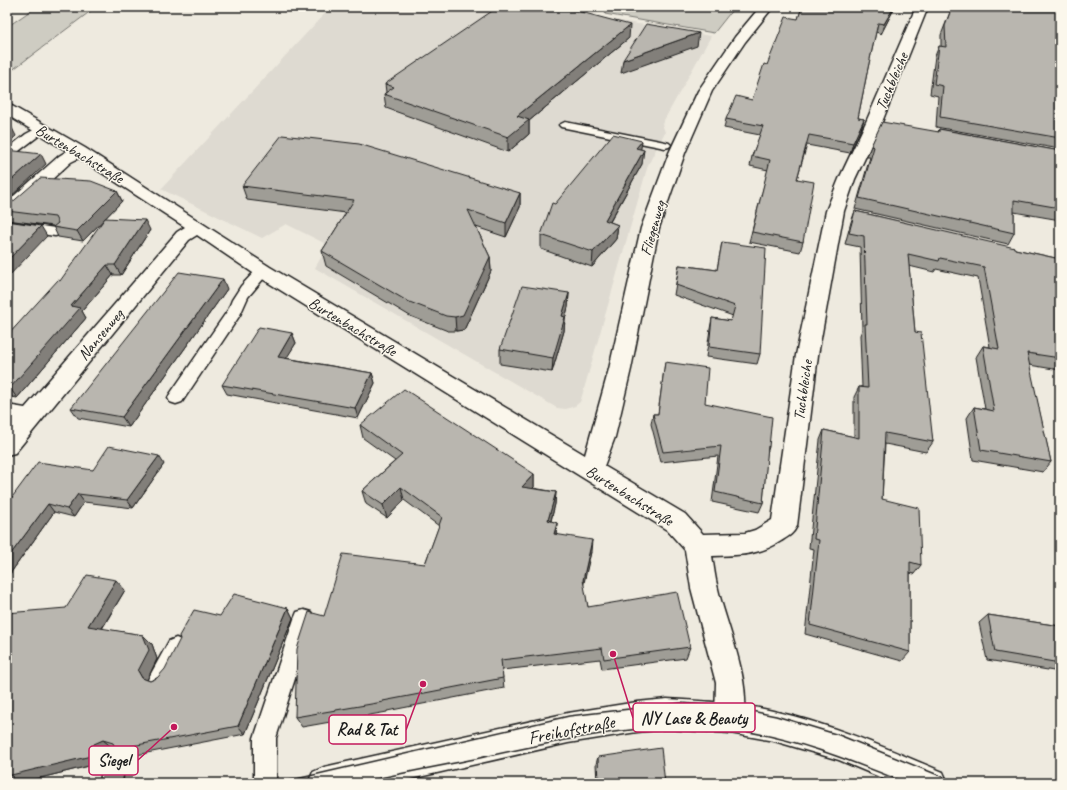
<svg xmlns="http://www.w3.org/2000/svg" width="1067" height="790" font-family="Caveat,sans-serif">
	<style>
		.built { fill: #dedad1 }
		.green { fill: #ceccc2; stroke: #75746f }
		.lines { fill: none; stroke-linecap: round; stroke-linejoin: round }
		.service-casing { stroke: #1c1c1c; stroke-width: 3 }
		.minor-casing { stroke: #1c1c1c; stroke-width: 3 }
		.tertiary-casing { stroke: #1c1c1c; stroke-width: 3 }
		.service { fill: #fbf7ec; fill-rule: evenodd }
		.minor { fill: #fbf7ec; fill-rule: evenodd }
		.tertiary { fill: #fbf7ec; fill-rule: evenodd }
		.tram { stroke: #1c1c1c; stroke-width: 1.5 }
		.wall { fill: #9f9d96; stroke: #1c1c1c }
		.shaded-wall { fill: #827f7a; stroke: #1c1c1c }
		.building { fill: #b9b6af; stroke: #1c1c1c }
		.labels { text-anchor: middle; stroke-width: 3; stroke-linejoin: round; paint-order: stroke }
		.street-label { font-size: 16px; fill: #1c1c1c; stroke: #fbf7ec }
		.near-street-label { font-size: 19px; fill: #1c1c1c; stroke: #fbf7ec }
		.leader { fill: none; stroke: #c2185b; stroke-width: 1.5 }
		.callout-dot { fill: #c2185b; stroke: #fbf7ec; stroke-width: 1.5 }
		.callout { fill: #fbf7ec; stroke: #c2185b; stroke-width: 1.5 }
		.callout-label { font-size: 17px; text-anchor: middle; font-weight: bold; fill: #1c1c1c }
	</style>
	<rect width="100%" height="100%" fill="#eeeadf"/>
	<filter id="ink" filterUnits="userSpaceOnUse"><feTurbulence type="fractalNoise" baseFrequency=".025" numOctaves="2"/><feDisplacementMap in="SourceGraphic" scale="8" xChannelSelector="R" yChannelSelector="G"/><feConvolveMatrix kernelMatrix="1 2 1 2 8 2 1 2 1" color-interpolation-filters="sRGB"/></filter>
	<g filter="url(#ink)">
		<!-- built -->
		<polygon class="built" points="331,7 578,7 596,17 711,36 662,124 665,132 648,165 582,396 580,402 575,406 566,409 557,408 315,268 328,245 286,224 262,238 161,189"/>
		<!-- green -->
		<g class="green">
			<polygon points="36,7 96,7 7,74 7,27"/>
			<polygon points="609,7 725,7 733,9 714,33 605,14"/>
		</g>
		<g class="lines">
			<defs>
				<g id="service">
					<polygon points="565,122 665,142 669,143 671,145 669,147 665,148 561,127 559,125"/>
					<polygon points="41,126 45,127 47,129 45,131 11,157 7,159 7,149 26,134"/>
					<polygon points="7,221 55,228 60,229 62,232 60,235 55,236 7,229"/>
					<polygon points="263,267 268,268 270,271 248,297 240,315 182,402 176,404 170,402 168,398 170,394 228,310 232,300 241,286 258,268"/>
					<polygon points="304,610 311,612 314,619 276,738 276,783 254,783 254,738 294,619 297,612"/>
					<path d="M176 638 183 641 186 648C180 661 173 684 159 689L152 686 148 679 169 641Z"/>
					<polygon points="114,749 122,752 125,760 122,783 100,783 103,760 106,752"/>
				</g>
				<path id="minor" d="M760 7H773L745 42 712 91 685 153 659 228 631 369 615 437 604 466 685 514 703 534 745 533 755 530 772 520 796 355 826 211 839 179 866 122 916 7H928L882 122 855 179 844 211 818 355 797 526C793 534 789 536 781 541 758 556 739 555 712 556 714 567 715 578 718 589 727 628 756 690 741 729L730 733 719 729 715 718 716 683 691 588 685 550 667 530 256 275 197 235 189 240 15 453 7 455V429L12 423H7V405L25 408 177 232 185 227 79 158 71 162 13 215 7 216V202L59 156 67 151 7 115V104L12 106 85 148 270 267 585 455 609 369 641 228 669 153 698 91 735 37Z"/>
				<path id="tertiary" d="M667 699C703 701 738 703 773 711 832 724 888 749 943 772L948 783H894L839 760 774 741 730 733 667 729 637 732 568 743 393 783H308L313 772 324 767 568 713 637 702Z"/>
			</defs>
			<!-- service casing -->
			<use href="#service" class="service-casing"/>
			<!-- minor casing -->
			<use href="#minor" class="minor-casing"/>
			<!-- tertiary casing -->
			<use href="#tertiary" class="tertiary-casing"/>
			<!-- service -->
			<use href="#service" class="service"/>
			<!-- minor -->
			<use href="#minor" class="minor"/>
			<!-- tertiary -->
			<use href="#tertiary" class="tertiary"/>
			<!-- tram -->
			<g class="tram">
				<polyline points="279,783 569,716 681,703 731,707 776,716 839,735 958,783"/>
				<path d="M359 783C400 773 442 766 484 757 566 739 651 719 736 730 795 738 851 761 906 783"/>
			</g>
		</g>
		<!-- wall -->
		<g class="wall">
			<polygon points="802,7 895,7 881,34 876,32 868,68 858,118 864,119 861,129 850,153 807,145 797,179 803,242 800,252 749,242 768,170 750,166 752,156 760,135 724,128 726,119 752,100 767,65 798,19"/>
			<polygon points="952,7 1060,7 1060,149 936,127 938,96 930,94 935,56 939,46 941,47 941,35"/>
			<polygon points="629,38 529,121 529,134 508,152 386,108 384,94 386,92 385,84"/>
			<polygon points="939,129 1060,151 1060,220 1014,212 1014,233 1008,244 855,209 870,157 867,157 871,146 938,132"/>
			<polygon points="641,149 642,164 610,222 618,225 616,239 592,267 541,249 541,235 555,204"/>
			<polygon points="242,186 520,193 520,207 506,237 476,227 490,257 491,271 464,330 456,331 448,331 410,316 326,266 322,251 346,213 247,200"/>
			<polygon points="117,191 122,201 83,241 58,237 53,226 7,220 7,206"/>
			<polygon points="855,211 1015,249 1060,259 1060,370 1029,365 1051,462 1043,472 973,460 967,418 974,407 985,409 976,357 983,346 990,347 978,278 936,269 934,272 909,266 915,332 933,442 926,452 885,444 882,499 921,565 914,574 910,573 910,652 902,661 805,634 814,549 809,548 820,440 824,430 854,437 854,397 859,387 862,387 860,335 862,330 860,247 845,244 851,222"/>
			<polygon points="150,230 121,275 113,275 82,311 86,318 17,398 7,396 7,336 60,281"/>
			<polygon points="722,242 760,354 757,364 706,357 710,329 712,318 731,321 733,316 674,295 679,265 717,270"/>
			<polygon points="227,289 129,427 78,418 71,408"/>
			<polygon points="569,293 568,307 565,319 564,331 552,372 500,364 500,349"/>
			<polygon points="292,333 296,343 286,358 372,373 375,383 358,418 227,394 222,385"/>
			<polygon points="665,362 705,403 769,447 767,453 763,503 759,512 712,502 718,456 661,462 651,424 653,414 658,414"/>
			<polygon points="360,425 534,474 534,487 533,488 556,492 555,504 551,521 557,523 556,534 591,552 583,584 588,607 690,647 686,658 602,669 600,659 502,670 504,688 387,711 387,712 302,727 295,717 324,616 425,564 439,526 404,500 387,518 366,504 362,491 395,461 363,438"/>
			<polygon points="164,464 133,508 84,502 74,517 54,512 7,578 7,504 93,470"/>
			<polygon points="125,590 102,629 143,635 152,644 157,659 147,680 150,681 157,678 220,616 288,608 293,618 245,734 126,757 116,749 115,748 113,748 105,751 101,763 20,783 7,783 66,608"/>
			<polygon points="988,615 1060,626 1060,672 987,660 979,623"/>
			<polygon points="598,757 665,783 597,783 596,764"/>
		</g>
		<!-- shaded-wall -->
		<g class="shaded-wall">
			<polygon points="894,7 895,7 881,34 884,24"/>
			<polygon points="630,25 629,38 529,121 529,134 508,152 508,137 517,116"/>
			<polygon points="699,33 697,46 621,73 623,60"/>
			<polygon points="864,119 861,129 850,153 853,143"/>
			<polygon points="11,126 16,136 7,144 7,129"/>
			<polygon points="642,141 640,155 636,148"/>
			<polygon points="644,150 642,164 603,234 605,220"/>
			<polygon points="41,154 46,164 7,200 7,184"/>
			<polygon points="117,191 122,201 83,241 77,231"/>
			<polygon points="520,193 520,207 506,237 506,223"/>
			<polygon points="145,220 150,230 121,275 115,265"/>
			<polygon points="618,225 616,239 592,267 593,252"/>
			<polygon points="41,226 47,236 7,278 7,261"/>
			<polygon points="490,257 491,271 464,330 456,331 455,317"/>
			<polygon points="107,265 113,275 82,311 86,318 17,398 10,388 71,306"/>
			<polygon points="223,279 227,289 129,427 122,417"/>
			<polygon points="569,293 568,307 565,319 564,331 552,372 553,358 562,316"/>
			<polygon points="292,333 296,343 281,367 278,357"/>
			<polygon points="372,373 375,383 358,418 355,408"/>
			<polygon points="159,456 164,464 133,508 127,500"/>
			<polygon points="534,474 534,487 522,499 522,487"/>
			<polygon points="401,487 404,500 387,518 383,505"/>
			<polygon points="556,492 555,504 548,532 548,520"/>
			<polygon points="78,494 84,502 74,517 67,509"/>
			<polygon points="48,504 54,512 7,578 7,559"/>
			<polygon points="557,523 556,535 554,534"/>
			<polygon points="592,540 591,552 582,592 583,580"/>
			<polygon points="116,580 125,590 97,636 88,626"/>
			<polygon points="288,608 293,618 245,734 238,726"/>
			<polygon points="143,635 152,644 157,659 147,680 142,678 138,671"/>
			<polygon points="103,740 113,748 105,751 101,763 20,783 7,783 7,776"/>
		</g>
		<!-- building -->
		<g class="building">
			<polygon points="498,7 562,7 630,25 517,116 529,120 508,137 384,94 394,87 385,84"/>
			<polygon points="802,7 894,7 884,24 878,23 868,68 858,118 864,119 853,143 809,135 797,179 814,182 803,242 752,232 770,160 752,156 763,126 726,119 736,96 752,100 764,64 767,65 786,17 798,19"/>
			<polygon points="952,7 1060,7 1060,138 940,117 943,86 934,84 939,46 946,47 945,26"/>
			<polygon points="646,24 699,33 623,60"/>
			<polygon points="882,122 939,132 939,129 1060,151 1060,208 1014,200 1014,233 859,198 874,147 871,146"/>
			<polygon points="7,126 11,126 7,129"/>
			<polygon points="613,134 642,141 636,148 644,150 605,220 618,225 593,252 541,235 552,203 555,204"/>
			<polygon points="282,135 359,144 520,193 506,223 468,210 490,257 463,315 455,317 446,316 407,301 322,251 354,200 242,186"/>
			<polygon points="7,150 41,154 7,184"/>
			<polygon points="40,178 91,181 117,191 77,231 53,227 58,223 55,217 7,211 7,206 8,206"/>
			<polygon points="855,211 1015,248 1015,249 1060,259 1060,358 1027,353 1051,462 981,450 974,407 994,411 983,346 999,349 984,267 940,258 939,261 908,254 915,332 921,333 933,442 885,433 882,499 919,508 921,565 910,562 910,652 810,625 819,540 814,539 824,430 859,438 859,387 868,388 865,324 867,324 864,236 849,233"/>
			<polygon points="105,218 145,220 115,265 107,265 71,306 80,308 10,388 7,388 7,336 58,280 60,281"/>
			<polygon points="7,221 41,226 7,261"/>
			<polygon points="722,242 766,248 760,354 709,347 712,318 731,321 735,306 676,285 679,265 717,270"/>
			<polygon points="179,272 223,279 122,417 71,408"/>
			<polygon points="522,286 569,293 562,316 565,317 553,358 500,349"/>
			<polygon points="259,327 292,333 278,357 372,373 355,408 222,385"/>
			<polygon points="665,362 708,368 705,403 772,417 769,447 768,446 763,503 715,492 721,446 663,452 653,414 658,414"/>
			<polygon points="404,389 534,474 522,487 556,492 548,520 557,523 554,534 592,540 583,580 588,607 677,592 690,647 604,659 602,648 501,660 503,678 383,701 383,702 295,717 297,649 309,612 324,616 343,554 425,564 442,517 401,487 383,505 362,491 402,455 360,425"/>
			<polygon points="109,446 159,456 127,500 78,494 67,509 48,504 7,559 7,504 38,462 93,470"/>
			<polygon points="87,575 116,580 88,626 143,635 149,650 138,671 142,678 150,681 157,678 165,669 180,639 179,636 194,610 220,616 234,594 288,608 238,726 116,749 113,743 103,740 94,744 91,756 7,776 7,613 66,608"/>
			<polygon points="988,615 1060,626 1060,663 995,652"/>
			<polygon points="661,748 665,783 599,783 598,757"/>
		</g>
	</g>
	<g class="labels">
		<!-- street labels -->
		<g class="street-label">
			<text transform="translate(891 81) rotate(-67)" y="6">Tuchbleiche</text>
			<text transform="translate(80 153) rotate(31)" y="6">Burtenbachstraße</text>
			<text transform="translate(652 228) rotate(-74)" y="6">Fliegenweg</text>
			<text transform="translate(353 326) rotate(31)" y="6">Burtenbachstraße</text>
			<text transform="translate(100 334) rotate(-50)" y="6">Nansenweg</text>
			<text transform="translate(802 390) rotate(-82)" y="6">Tuchbleiche</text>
			<text transform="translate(630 495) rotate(32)" y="6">Burtenbachstraße</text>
		</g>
		<!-- near-street labels -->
		<g class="near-street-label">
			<text transform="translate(571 729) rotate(-11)" y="7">Freihofstraße</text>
		</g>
	</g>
	<!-- callouts -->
	<path class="leader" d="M613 654L633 718M423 684L406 730M174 727L138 760"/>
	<g class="callout-dot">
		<circle cx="613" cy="654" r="4"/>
		<circle cx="423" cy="684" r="4"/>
		<circle cx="174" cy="727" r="4"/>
	</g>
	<g class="callout">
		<rect x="633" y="703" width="122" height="29" rx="4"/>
		<rect x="329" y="715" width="77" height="29" rx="4"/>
		<rect x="89" y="746" width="49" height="29" rx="4"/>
	</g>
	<g class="callout-label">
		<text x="694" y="724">NY Lase &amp; Beauty</text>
		<text x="367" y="735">Rad &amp; Tat</text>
		<text x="114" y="766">Siegel</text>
	</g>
	<!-- margin -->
	<rect width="1067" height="790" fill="none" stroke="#fbf7ec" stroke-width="24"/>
	<rect x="12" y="12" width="1043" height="766" fill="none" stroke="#1c1c1c" stroke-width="1.5" filter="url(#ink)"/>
</svg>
